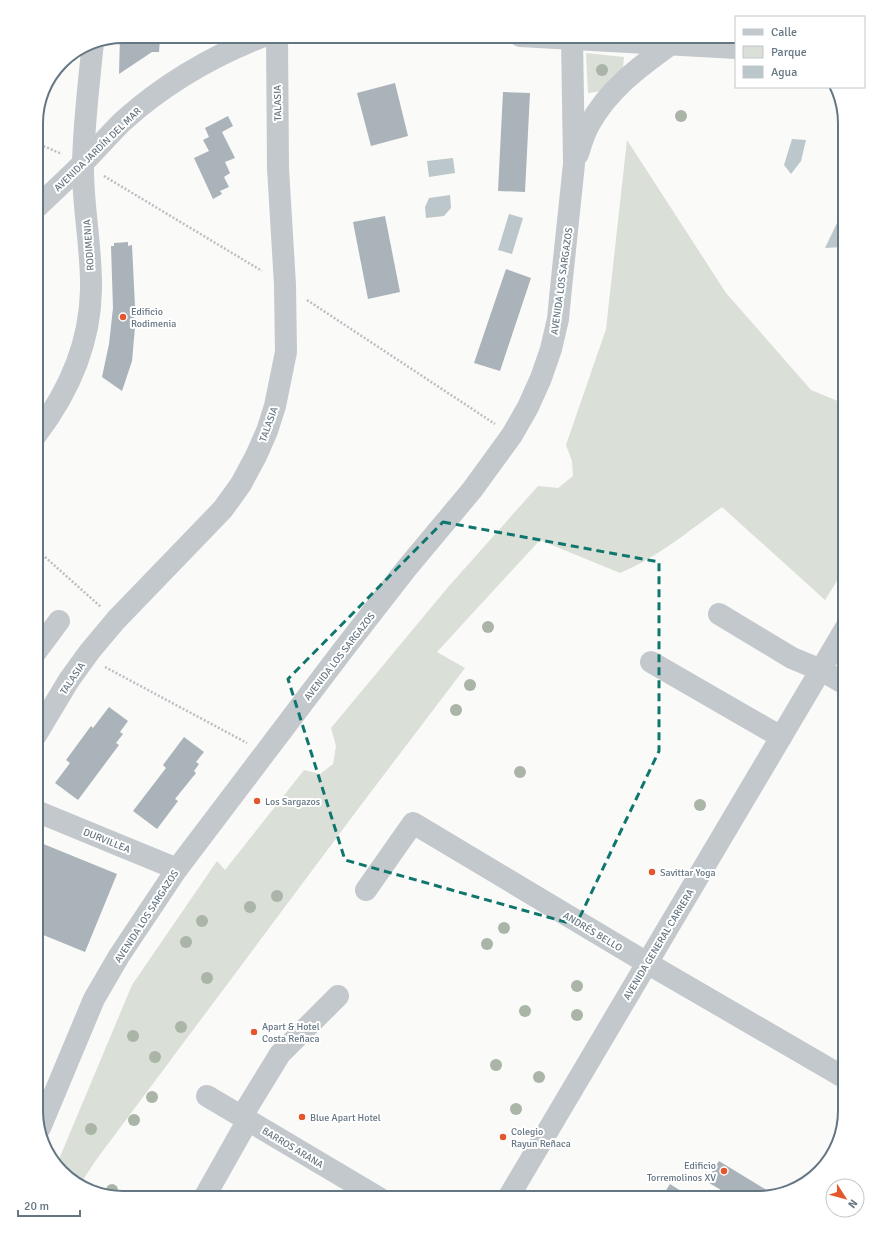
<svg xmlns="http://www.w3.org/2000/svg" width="881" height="1234" font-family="Signika,sans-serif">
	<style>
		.green { fill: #dadfd7 }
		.water { fill: #bbc7cb }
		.building { fill: #aab3b9 }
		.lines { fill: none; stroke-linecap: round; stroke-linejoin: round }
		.path { stroke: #bbbfc2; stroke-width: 2.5; stroke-dasharray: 2 2; stroke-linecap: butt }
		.minor { stroke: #c3c8cc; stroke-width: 22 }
		.tree { fill: #aab4a7 }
		.marked { fill: none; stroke: #0f766e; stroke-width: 3; stroke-dasharray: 8 5; stroke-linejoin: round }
		.poi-dot { fill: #e4572e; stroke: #fff; stroke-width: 1.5 }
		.labels { text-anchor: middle; stroke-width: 4; stroke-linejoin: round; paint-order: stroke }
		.street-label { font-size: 10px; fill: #657683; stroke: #fff }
		.poi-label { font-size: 10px; fill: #657683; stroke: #fff; text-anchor: start }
		.rim { fill: none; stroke: #657683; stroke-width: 2 }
	</style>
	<rect width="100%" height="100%" fill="#fafaf8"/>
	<!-- green -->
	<g class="green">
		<polygon points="586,53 624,57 623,69 603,91 588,93"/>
		<path d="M627 140 726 293 811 390 845 404V568L825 600 722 507C687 532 660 556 620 573L540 540 437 652 465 668 361 805 96 1160 79 1186 57 1164 132 985 217 861 225 870 304 770 320 774 333 764 336 746 331 728 449 586 538 486 558 488 573 476 572 461 566 445 606 329Z"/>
	</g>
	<!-- water -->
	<g class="water">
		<polygon points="792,139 806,140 801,161 791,174 784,165"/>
		<polygon points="453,158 455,173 429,177 427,161"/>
		<polygon points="450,195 451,208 444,216 426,218 425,207 429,198"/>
		<polygon points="509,214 523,218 512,254 498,250"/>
		<polygon points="837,223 845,228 845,239 842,247 825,248"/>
	</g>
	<!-- building -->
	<g class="building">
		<polygon points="120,36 171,36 171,39 160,39 159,52 152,52 119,74"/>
		<polygon points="395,83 408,136 371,146 357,93"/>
		<polygon points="503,92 530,93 525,192 498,191"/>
		<polygon points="228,116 233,126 222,132 235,158 225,162 230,173 224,177 229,187 220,191 222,194 213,199 194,158 209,151 203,140 209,137 205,128"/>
		<polygon points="385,216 400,292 368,299 353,222"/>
		<polygon points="128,242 128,246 132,245 135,306 133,325 135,327 132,361 122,391 102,377 109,344 113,308 111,246 114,246 114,243"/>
		<polygon points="506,269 531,278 500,371 474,363"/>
		<polygon points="109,707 128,721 120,732 123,734 116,743 119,745 78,800 55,783 70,763 66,760 91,726 93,728"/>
		<polygon points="184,737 204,752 196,762 199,764 194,771 196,773 175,799 178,801 157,829 133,811 166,768 163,765"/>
		<polygon points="36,841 117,874 85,952 36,932"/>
		<polygon points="719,1161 773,1194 759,1198 734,1198 706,1181"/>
		<polygon points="670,1184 692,1198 661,1198"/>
	</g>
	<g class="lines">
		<!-- path -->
		<g class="path">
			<polyline points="36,143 62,154"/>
			<polyline points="104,176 262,271"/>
			<polyline points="307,300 495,424"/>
			<polyline points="36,549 101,607"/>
			<polyline points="105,667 247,743"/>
		</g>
		<!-- minor -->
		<g class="minor">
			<polyline points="520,36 736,48"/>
			<path d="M578 154C581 144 584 134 589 125 608 90 639 67 671 44"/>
			<path d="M36 208C52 193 67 179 82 164 96 150 108 136 122 122 163 85 212 56 264 36"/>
			<path d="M36 435C68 393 90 344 91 290 92 248 82 204 83 163 84 122 89 82 93 42"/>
			<polyline points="719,614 792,658 821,670 845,684"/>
			<polyline points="36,652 59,621"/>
			<polyline points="651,662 781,737"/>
			<polyline points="36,735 69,680 90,651 116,620 223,509 241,484 256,456 267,431 275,406 286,352 285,285 278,168 277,36"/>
			<polyline points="36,811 177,869"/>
			<polyline points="366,890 413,823 647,963 845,1078"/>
			<polyline points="207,1096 379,1198"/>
			<polyline points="242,1116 280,1054 338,996"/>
			<polyline points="40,1128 94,999 119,956 177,869 343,650 406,569 472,490 512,435 528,407 541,378 551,349 558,319 561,288 574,164 572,36"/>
			<polyline points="204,1198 248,1120"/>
			<polyline points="508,1198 845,629"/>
		</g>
	</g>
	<!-- trees -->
	<g class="tree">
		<circle cx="602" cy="70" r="6"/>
		<circle cx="681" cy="116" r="6"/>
		<circle cx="488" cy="627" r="6"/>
		<circle cx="470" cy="685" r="6"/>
		<circle cx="456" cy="710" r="6"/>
		<circle cx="520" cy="772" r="6"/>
		<circle cx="700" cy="805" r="6"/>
		<circle cx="277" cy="896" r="6"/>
		<circle cx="250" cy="907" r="6"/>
		<circle cx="202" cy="921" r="6"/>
		<circle cx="504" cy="928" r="6"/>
		<circle cx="186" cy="942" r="6"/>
		<circle cx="487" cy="944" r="6"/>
		<circle cx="207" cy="978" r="6"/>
		<circle cx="577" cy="986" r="6"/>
		<circle cx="525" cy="1011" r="6"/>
		<circle cx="577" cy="1015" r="6"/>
		<circle cx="181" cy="1027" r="6"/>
		<circle cx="133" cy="1036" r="6"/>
		<circle cx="155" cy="1057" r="6"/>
		<circle cx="496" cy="1065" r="6"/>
		<circle cx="539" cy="1077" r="6"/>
		<circle cx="152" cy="1097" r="6"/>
		<circle cx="516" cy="1109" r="6"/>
		<circle cx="134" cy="1120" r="6"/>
		<circle cx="91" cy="1129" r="6"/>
		<circle cx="112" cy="1190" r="6"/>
	</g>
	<!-- marked area -->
	<path class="marked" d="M443 522 659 562V751L576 925 345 860 288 679Z"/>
	<!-- markers -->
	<g class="poi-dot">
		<circle cx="123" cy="317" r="4"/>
		<circle cx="257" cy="801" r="4"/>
		<circle cx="652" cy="872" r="4"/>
		<circle cx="254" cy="1032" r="4"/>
		<circle cx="302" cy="1117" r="4"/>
		<circle cx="503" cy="1137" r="4"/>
		<circle cx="724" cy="1171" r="4"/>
	</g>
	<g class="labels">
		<!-- street labels -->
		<g class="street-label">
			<text transform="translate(277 103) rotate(-91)" y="4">TALASIA</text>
			<text transform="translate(97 149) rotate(-44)" y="4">AVENIDA JARDÍN DEL MAR</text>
			<text transform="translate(88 245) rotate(-94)" y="4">RODIMENIA</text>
			<text transform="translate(561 281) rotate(-82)" y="4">AVENIDA LOS SARGAZOS</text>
			<text transform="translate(268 424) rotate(-70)" y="4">TALASIA</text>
			<text transform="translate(339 656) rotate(-52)" y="4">AVENIDA LOS SARGAZOS</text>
			<text transform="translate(72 678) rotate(-56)" y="4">TALASIA</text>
			<text transform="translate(107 840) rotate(22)" y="4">DURVILLEA</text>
			<text transform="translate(146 916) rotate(-57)" y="4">AVENIDA LOS SARGAZOS</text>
			<text transform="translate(593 931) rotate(31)" y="4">ANDRÉS BELLO</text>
			<text transform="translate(658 944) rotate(-59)" y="4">AVENIDA GENERAL CARRERA</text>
			<text transform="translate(293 1147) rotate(31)" y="4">BARROS ARANA</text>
		</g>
		<!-- poi labels -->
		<g class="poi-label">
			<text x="131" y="315">Edificio<tspan x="131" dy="12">Rodimenia</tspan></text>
			<text x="265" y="805">Los Sargazos</text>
			<text x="660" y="876">Savittar Yoga</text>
			<text x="262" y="1030">Apart &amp; Hotel<tspan x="262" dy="12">Costa Reñaca</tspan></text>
			<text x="310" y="1121">Blue Apart Hotel</text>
			<text x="511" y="1135">Colegio<tspan x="511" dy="12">Rayun Reñaca</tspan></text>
			<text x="716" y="1169" text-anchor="end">Edificio<tspan x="716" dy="12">Torremolinos XV</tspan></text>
		</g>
	</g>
	<!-- crop -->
	<path d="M0 0H881V1234H0ZM123 43H758A80 80 0 0 1 838 123V1111A80 80 0 0 1 758 1191H123A80 80 0 0 1 43 1111V123A80 80 0 0 1 123 43Z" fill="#fff" fill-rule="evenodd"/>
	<path class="rim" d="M123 43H758A80 80 0 0 1 838 123V1111A80 80 0 0 1 758 1191H123A80 80 0 0 1 43 1111V123A80 80 0 0 1 123 43Z"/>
	<!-- legend -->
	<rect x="735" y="16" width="130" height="72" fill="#ffffff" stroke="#c1c8cd"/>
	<rect x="743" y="29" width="20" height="6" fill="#c3c8cc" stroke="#c1c8cd"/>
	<text x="771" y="36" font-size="12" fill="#657683">Calle</text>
	<rect x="743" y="46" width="20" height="12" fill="#dadfd7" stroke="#c1c8cd"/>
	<text x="771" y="56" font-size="12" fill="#657683">Parque</text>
	<rect x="743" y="66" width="20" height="12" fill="#bbc7cb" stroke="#c1c8cd"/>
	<text x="771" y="76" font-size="12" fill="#657683">Agua</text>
	<!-- north arrow -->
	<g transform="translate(845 1198) rotate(126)"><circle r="19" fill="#ffffff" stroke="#c1c8cd"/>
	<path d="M0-3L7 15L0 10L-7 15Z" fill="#e4572e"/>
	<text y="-6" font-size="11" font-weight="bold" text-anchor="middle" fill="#657683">N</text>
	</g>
	<!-- scale -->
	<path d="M18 1210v6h62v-6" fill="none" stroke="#657683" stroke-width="2"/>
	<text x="24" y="1210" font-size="12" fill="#657683" stroke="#ffffff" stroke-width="3" paint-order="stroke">20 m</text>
</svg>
